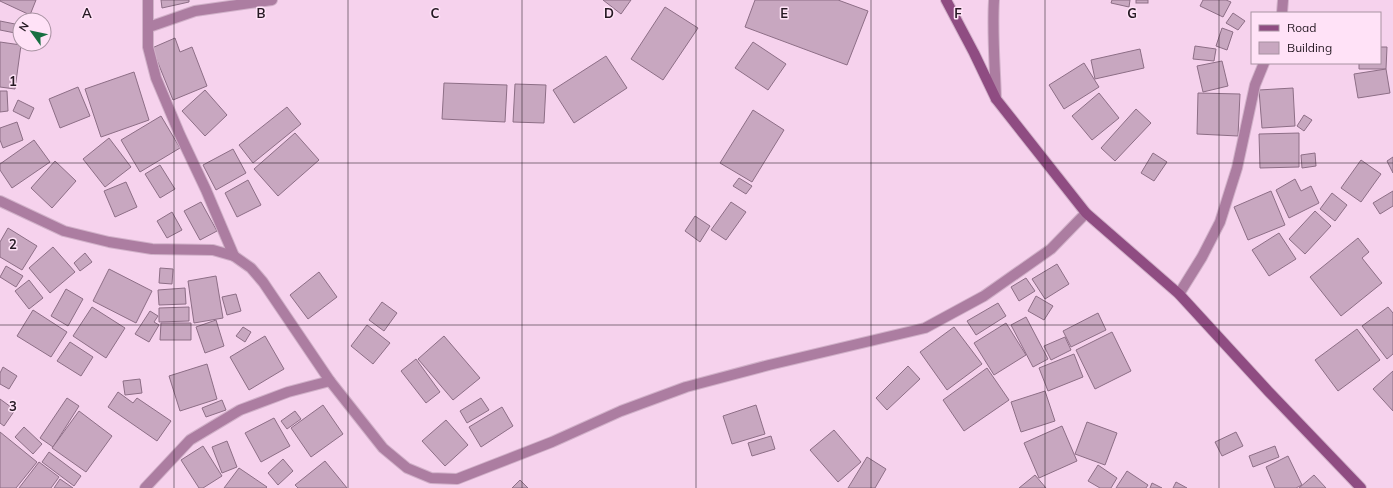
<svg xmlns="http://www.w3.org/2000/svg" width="1393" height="488" font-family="Mulish,sans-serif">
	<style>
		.building { fill: #c8a7c0; stroke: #8d6e86 }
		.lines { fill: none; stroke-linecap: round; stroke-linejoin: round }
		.street-casing { stroke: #d1b1c9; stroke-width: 12 }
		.secondary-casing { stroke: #d1b1c9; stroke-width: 12 }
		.street { stroke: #ac7da1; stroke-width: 10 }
		.secondary { stroke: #8f4c82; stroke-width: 10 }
		.grid { fill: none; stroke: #261923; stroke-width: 1; stroke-opacity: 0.55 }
		.grid-label { font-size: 13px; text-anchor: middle; font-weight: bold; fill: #261923; stroke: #ffe2f7; stroke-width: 3; stroke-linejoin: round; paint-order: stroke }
	</style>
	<rect width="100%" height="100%" fill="#f6d2ed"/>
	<!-- building -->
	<g class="building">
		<polygon points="0,0 36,0 30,15 0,1"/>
		<polygon points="161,0 189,0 189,2 162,8"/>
		<polygon points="603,0 631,0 621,14"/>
		<polygon points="755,0 838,0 868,11 847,65 745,27"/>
		<polygon points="1112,0 1130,0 1129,7 1111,3"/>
		<rect x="1136" y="0" width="12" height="3"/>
		<polygon points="1203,0 1226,0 1231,2 1223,17 1200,6"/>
		<polygon points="665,7 698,28 663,80 631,59"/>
		<polygon points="1233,13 1245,21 1238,30 1226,23"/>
		<polygon points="0,21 20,25 20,34 0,30"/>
		<polygon points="1222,28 1233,32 1227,50 1216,46"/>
		<polygon points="175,38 180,52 192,47 207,86 173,100 152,48"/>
		<polygon points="0,42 21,45 15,89 0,87"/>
		<polygon points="753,42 786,64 768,90 735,68"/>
		<polygon points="1195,46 1216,49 1214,61 1193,59"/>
		<polygon points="1380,47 1387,47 1386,69 1359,69 1359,63 1380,63"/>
		<polygon points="1140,49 1144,68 1095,79 1091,60"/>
		<polygon points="606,56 627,88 574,123 553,90"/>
		<polygon points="1222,61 1228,86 1203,92 1197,66"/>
		<polygon points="1084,63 1099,87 1064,109 1049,85"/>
		<polygon points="1386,69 1390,93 1358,98 1354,74"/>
		<polygon points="134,72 149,120 101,137 85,89"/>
		<polygon points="444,83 507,85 505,122 442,119"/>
		<polygon points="515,84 546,85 544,123 513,122"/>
		<polygon points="78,87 90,116 60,128 49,99"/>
		<polygon points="1293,88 1295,126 1262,128 1259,90"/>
		<polygon points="205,90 227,115 205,136 182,111"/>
		<polygon points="0,91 7,91 8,111 0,112"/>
		<polygon points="1099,93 1119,118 1092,140 1072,116"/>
		<polygon points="1198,93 1240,94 1238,136 1197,134"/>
		<polygon points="18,100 34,108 29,119 13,111"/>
		<polygon points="287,107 301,124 253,163 239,145"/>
		<polygon points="1136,109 1151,123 1115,161 1101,148"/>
		<polygon points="753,110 784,130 752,182 720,163"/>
		<polygon points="1304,115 1312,120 1304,131 1297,126"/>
		<polygon points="161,116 180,148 140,172 121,140"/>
		<polygon points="17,122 23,140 3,148 0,140 0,128"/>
		<polygon points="295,133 319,160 278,196 254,169"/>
		<polygon points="1299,133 1299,167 1260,168 1259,134"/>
		<polygon points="109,138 131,167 105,187 83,159"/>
		<polygon points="34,140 50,162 12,188 0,170 0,164"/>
		<polygon points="233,149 246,173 216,190 203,165"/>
		<polygon points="1153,153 1167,162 1154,181 1141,173"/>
		<polygon points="1315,153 1316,166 1302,168 1301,155"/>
		<polygon points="1393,157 1393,173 1387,161"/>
		<polygon points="1361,160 1381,174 1361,202 1341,188"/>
		<polygon points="55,161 76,181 52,208 31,188"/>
		<polygon points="160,165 175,189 160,198 145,174"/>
		<polygon points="739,178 752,186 746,194 733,186"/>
		<polygon points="1295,179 1301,191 1311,186 1319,203 1289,218 1276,190"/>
		<polygon points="248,180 261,205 237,217 225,193"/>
		<polygon points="126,182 137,207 115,217 104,191"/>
		<polygon points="1271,191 1285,225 1248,240 1234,207"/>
		<polygon points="1393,191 1393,206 1380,214 1373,203"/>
		<polygon points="1332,193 1347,205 1335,221 1320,209"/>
		<polygon points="201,202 217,231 200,240 184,211"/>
		<polygon points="731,202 746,212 726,240 711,230"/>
		<polygon points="1315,211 1331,226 1305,254 1289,239"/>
		<polygon points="172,212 182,230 167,238 157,221"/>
		<polygon points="695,216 710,226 700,242 685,231"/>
		<polygon points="8,228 37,246 22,270 0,257 0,242"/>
		<polygon points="1279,233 1296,259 1269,276 1252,250"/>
		<polygon points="1358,238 1369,252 1362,258 1382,283 1341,316 1310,277"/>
		<polygon points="53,247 75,272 50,293 29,268"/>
		<polygon points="85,253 92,262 80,271 74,263"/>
		<polygon points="1057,264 1069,284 1045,299 1032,279"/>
		<polygon points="6,266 23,276 16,287 0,277"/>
		<polygon points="160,268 173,269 172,284 159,283"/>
		<polygon points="109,269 152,291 136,323 93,301"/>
		<polygon points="319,272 337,297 308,319 290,295"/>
		<polygon points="216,276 223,318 194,323 188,281"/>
		<polygon points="1026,278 1035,291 1019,301 1011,287"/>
		<polygon points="29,280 43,298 29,309 15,291"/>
		<polygon points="185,288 186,304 159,305 158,290"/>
		<polygon points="66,289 83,299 68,326 51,316"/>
		<polygon points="236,294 241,311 227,315 222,297"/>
		<polygon points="1036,296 1053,306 1044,320 1028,311"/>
		<polygon points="382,302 397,313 384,331 369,320"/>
		<polygon points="998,303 1006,316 976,335 967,321"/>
		<polygon points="92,307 125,328 106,358 73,336"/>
		<polygon points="189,307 189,321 159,322 159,308"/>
		<polygon points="1388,307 1393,313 1393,354 1387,359 1362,326"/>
		<polygon points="33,310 67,332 51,357 17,336"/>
		<polygon points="150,311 158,316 154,322 159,325 149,342 135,334"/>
		<polygon points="1098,313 1106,330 1071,347 1063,331"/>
		<polygon points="1026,317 1048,359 1033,367 1011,325"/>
		<polygon points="216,320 224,346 205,353 196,327"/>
		<polygon points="161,323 191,323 191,340 160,340"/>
		<polygon points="1006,323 1026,355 994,375 974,343"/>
		<polygon points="367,325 390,343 373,364 351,346"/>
		<polygon points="243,327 251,332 245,342 236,336"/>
		<polygon points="954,327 982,364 947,390 920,352"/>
		<polygon points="1357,329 1380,360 1338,391 1315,360"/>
		<polygon points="1112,332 1131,371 1095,389 1076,350"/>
		<polygon points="265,336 284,369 249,390 230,357"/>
		<polygon points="444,336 480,378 453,400 418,359"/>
		<polygon points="1065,337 1071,350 1051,360 1044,346"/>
		<polygon points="70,342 93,357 81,376 57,361"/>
		<polygon points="1074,354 1083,377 1048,391 1039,368"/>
		<polygon points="416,359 440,392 426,403 401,371"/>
		<polygon points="207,364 217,399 180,411 169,376"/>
		<polygon points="908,366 920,379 887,410 876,398"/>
		<polygon points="3,367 17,376 9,389 0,384 0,373"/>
		<polygon points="987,368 1009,400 964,431 943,400"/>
		<polygon points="1393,371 1393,411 1373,389"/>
		<polygon points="140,379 142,393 125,395 123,381"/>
		<polygon points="1045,391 1055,421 1021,432 1011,402"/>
		<polygon points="118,392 133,403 137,398 171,421 157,441 108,407"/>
		<polygon points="67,398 79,406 53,447 40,438"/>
		<polygon points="481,398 489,410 467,423 460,411"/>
		<polygon points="0,399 15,410 4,426 0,423"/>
		<polygon points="222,400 226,410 206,417 202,408"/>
		<polygon points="323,405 343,434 311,457 291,428"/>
		<polygon points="756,405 765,434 732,444 723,416"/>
		<polygon points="502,407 513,426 481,447 469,427"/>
		<polygon points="79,411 112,436 86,472 52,448"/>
		<polygon points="295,411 301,419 287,429 281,421"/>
		<polygon points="274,418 290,446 261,462 245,433"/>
		<polygon points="446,420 468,445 445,466 422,441"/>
		<polygon points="1087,422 1117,433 1105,465 1075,454"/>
		<polygon points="1062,426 1077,461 1039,478 1024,443"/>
		<polygon points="24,427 42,444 33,454 15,437"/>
		<polygon points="834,430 861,462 838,482 810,450"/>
		<polygon points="0,432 37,462 16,488 0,488"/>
		<polygon points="1236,432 1243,446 1222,456 1215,442"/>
		<polygon points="771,436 775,449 752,456 748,443"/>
		<polygon points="227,441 237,467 222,473 212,447"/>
		<polygon points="203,446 222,476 203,488 199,488 181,460"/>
		<polygon points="1275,446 1279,457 1253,467 1249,456"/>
		<polygon points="49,452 81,476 74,486 42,462"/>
		<polygon points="1288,456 1302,485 1296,488 1275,488 1266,467"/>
		<polygon points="867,457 886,469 875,488 848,488"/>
		<polygon points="283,459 293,471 278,485 268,473"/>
		<polygon points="325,461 347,488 298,488 295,485"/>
		<polygon points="39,462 59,477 51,488 19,488"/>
		<polygon points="1098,465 1117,478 1111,488 1100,488 1088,481"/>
		<polygon points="239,468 267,487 266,488 224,488"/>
		<polygon points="1127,471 1148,485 1146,488 1116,488"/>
		<polygon points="1035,475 1046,488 1019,488"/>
		<polygon points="1314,475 1326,488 1299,488"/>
		<polygon points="60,479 73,488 54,488"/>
		<polygon points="520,480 528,488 512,488"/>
		<polygon points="1176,482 1187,488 1173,488"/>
		<polygon points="1152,483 1162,488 1150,488"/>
	</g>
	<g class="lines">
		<defs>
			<g id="street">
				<polyline points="148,0 148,47 156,78 180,135 206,190 234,256"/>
				<path d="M994 0C992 33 995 66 996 99"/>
				<polyline points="1282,13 1283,0"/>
				<polyline points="149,27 195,11 272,0"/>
				<polyline points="0,201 64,231 109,242 152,249 213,250 234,256 251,268 263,282 330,381 383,448 407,468 431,478 457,479 552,442 621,411 686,387 769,365 925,328 984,296 1051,249 1086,213"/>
				<polyline points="1179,294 1202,257 1220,222 1237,168 1255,85 1264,63"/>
				<polyline points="145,488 190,440 240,410 288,392 330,381"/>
			</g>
			<polyline id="secondary" points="946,0 974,53 996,99 1086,213 1179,294 1269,392 1361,488"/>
		</defs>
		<!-- street casing -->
		<use href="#street" class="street-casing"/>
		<!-- secondary casing -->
		<use href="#secondary" class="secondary-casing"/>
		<!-- street -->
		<use href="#street" class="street"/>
		<!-- secondary -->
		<use href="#secondary" class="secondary"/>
	</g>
	<!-- grid -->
	<path class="grid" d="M174 0V488M348 0V488M522 0V488M696 0V488M871 0V488M1045 0V488M1219 0V488M0 163H1393M0 325H1393"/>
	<g class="grid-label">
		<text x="87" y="18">A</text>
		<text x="261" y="18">B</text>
		<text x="435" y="18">C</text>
		<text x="609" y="18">D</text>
		<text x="784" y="18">E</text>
		<text x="958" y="18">F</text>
		<text x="1132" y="18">G</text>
		<text x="13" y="86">1</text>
		<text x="13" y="249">2</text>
		<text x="13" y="411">3</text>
	</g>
	<!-- legend -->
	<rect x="1251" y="12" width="130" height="52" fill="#ffe2f7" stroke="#a892a2"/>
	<rect x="1259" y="25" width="20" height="6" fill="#8f4c82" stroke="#a892a2"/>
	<text x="1287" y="32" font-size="12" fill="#261923">Road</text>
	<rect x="1259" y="42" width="20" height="12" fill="#c8a7c0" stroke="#a892a2"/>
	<text x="1287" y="52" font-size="12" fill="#261923">Building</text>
	<!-- north arrow -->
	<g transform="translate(32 32) rotate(303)"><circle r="19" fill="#ffe2f7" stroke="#a892a2"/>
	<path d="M0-3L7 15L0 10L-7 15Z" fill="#176e41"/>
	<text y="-6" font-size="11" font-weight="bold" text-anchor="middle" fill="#261923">N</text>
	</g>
</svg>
